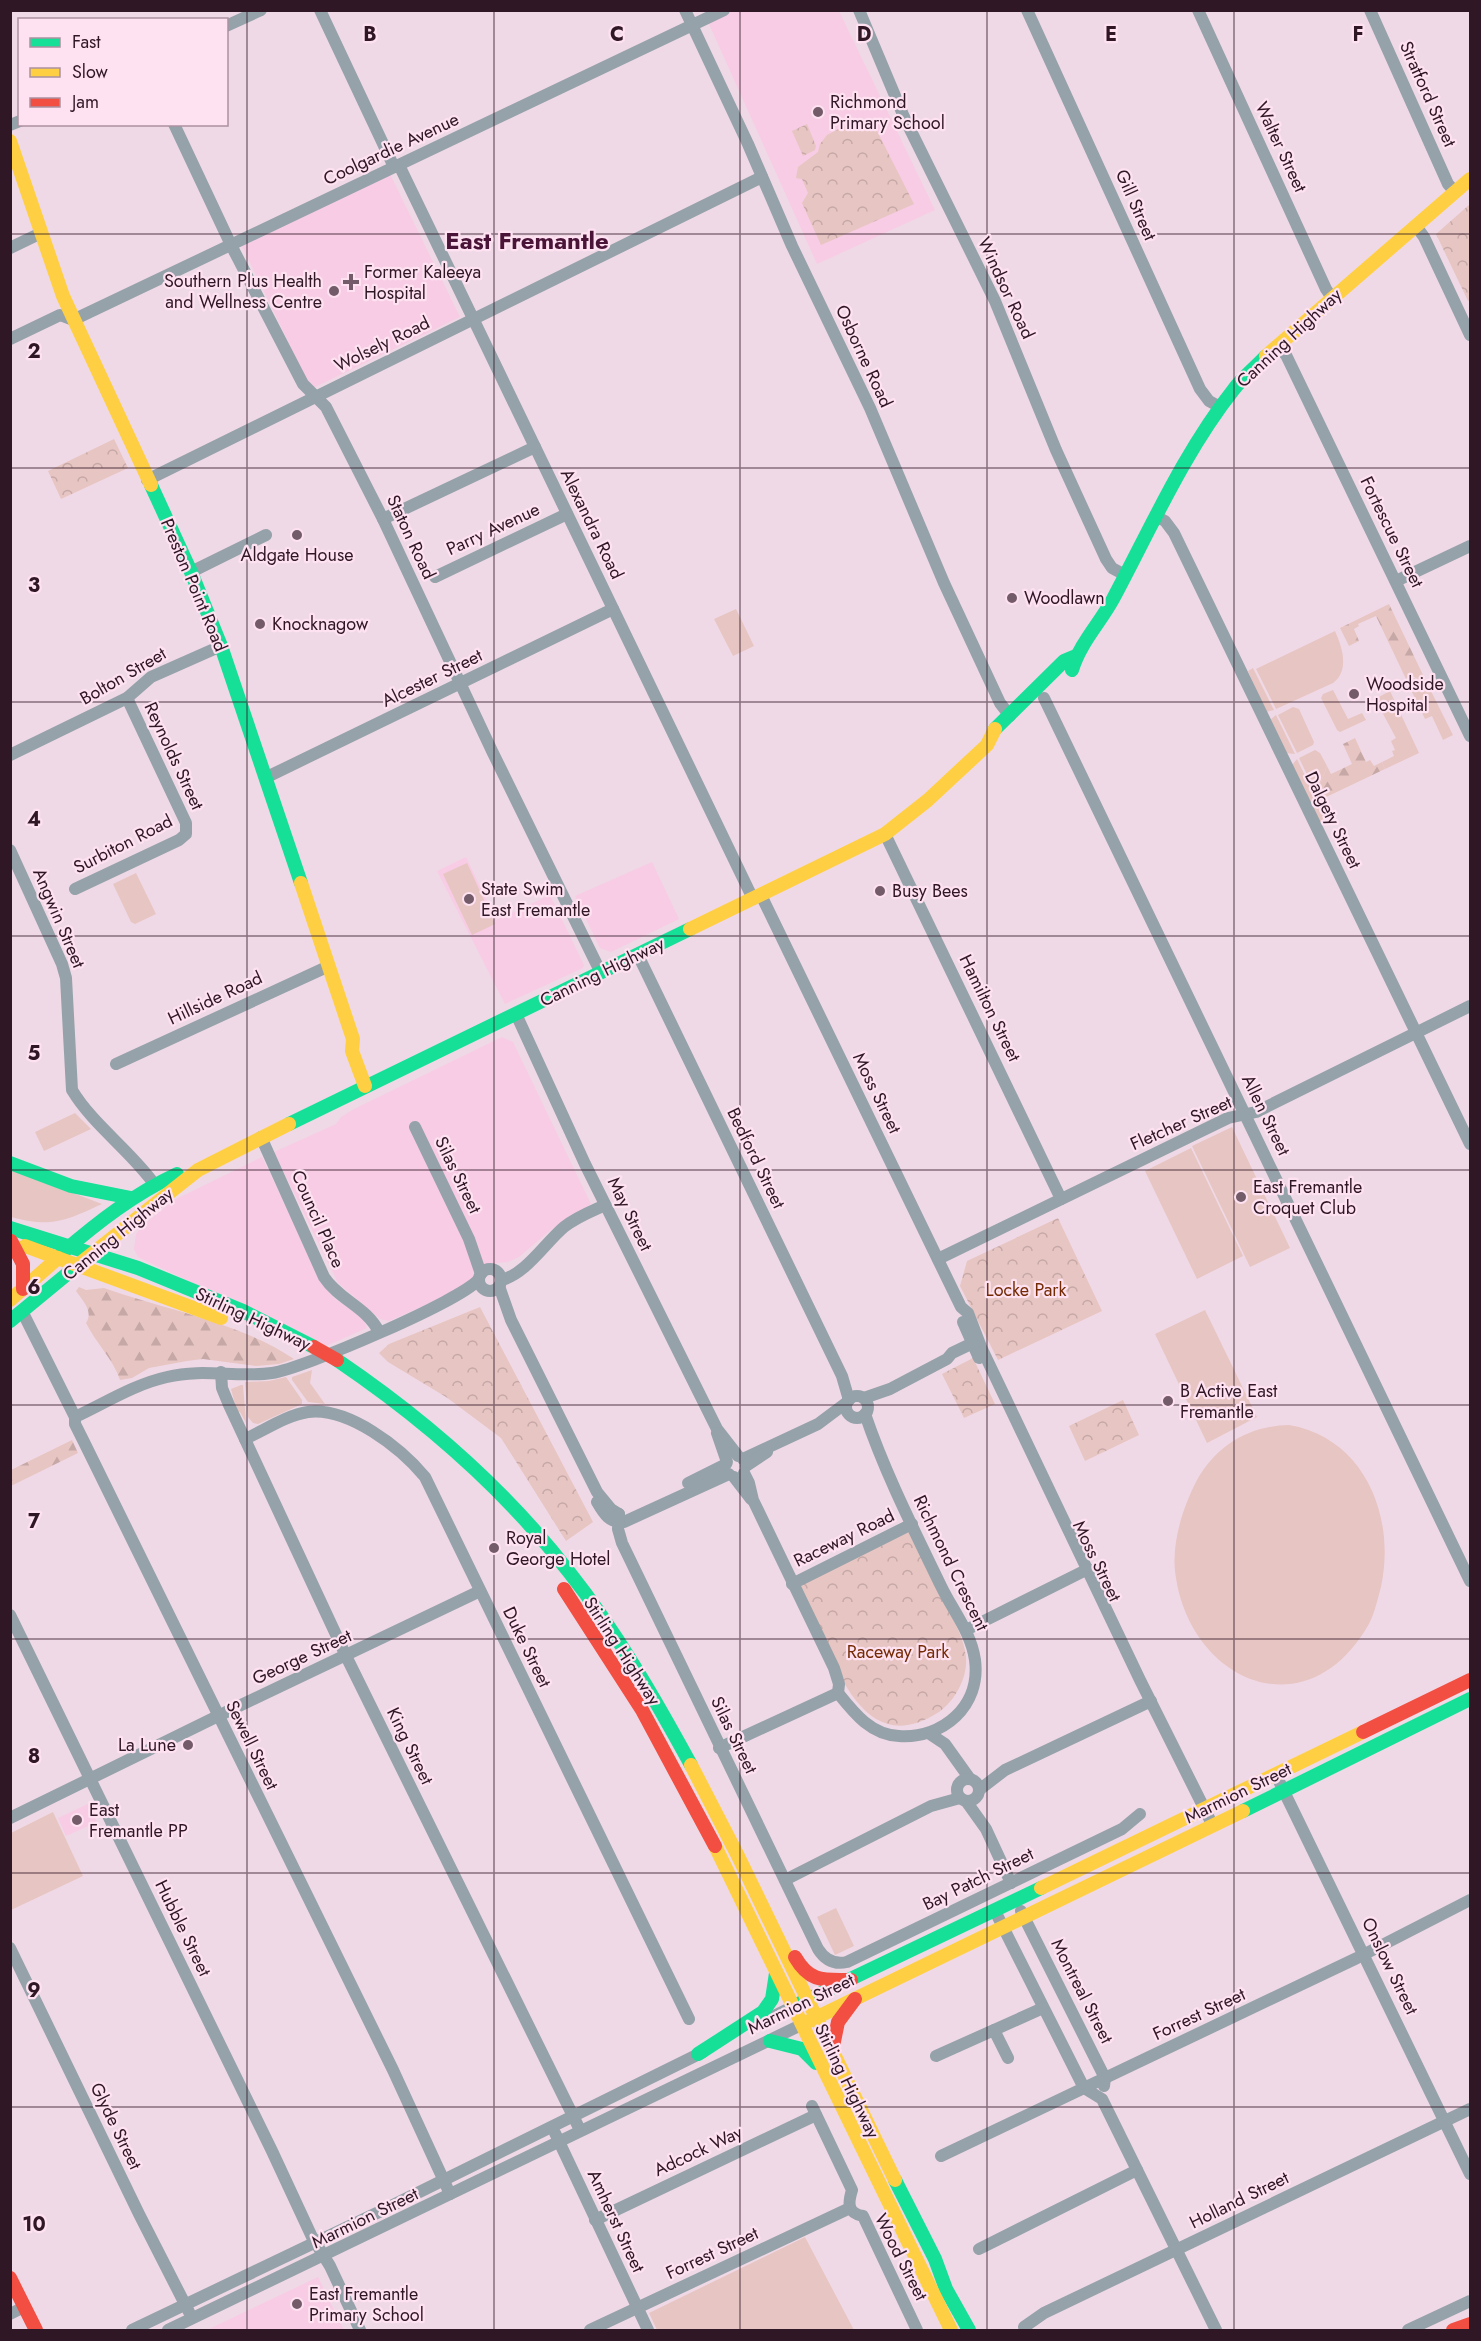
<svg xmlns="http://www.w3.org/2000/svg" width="1481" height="2341" font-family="Jost,sans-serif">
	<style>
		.built { fill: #f7cce4 }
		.grass { fill: #e7c5c2 }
		.forest { fill: url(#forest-firs) }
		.park { fill: url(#park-crowns) }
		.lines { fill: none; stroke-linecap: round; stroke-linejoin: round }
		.street { stroke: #95a2aa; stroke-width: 12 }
		.fast { stroke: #16e098; stroke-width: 14 }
		.slow { stroke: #ffcf43; stroke-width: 14 }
		.jam { stroke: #f24e42; stroke-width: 14 }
		.jam-bridge { stroke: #f24e42; stroke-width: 14 }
		.grid { fill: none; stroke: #301726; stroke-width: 1.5; stroke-opacity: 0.55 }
		.poi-dot { fill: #735b69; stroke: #fee2f1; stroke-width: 2 }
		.labels { text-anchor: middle; stroke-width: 4.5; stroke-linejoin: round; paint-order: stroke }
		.street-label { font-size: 18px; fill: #301726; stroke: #fee2f1 }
		.poi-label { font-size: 18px; fill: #301726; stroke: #fee2f1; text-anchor: start }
		.park-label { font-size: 18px; fill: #742b04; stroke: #fee2f1 }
		.district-label { font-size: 24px; font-weight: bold; fill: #491437; stroke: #fee2f1 }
		.grid-label { font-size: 20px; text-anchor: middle; font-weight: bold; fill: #301726; stroke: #fee2f1; stroke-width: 4.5; stroke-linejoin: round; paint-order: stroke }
	</style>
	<defs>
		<pattern id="forest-firs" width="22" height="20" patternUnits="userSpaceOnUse" patternTransform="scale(1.5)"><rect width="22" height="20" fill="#e7c5c2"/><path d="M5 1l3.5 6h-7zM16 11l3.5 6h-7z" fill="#c6a8a7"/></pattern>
		<pattern id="park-crowns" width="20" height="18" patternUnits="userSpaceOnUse" patternTransform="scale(1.5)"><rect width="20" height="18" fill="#e7c5c2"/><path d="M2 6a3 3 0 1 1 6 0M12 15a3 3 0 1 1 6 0" fill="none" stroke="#c6a8a7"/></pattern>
	</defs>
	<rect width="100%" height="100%" fill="#f0d9e6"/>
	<!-- built -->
	<g class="built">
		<polygon points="710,10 839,11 935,210 817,264 704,13"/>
		<polygon points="390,174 460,317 311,389 242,246"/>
		<polygon points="466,857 496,920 550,895 584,965 583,968 505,1004 437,871"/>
		<polygon points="652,862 679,919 611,952 600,948 575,896"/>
		<polygon points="502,1037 513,1042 591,1204 552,1229 519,1257 508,1262 497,1263 478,1272 471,1285 389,1321 380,1319 338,1283 274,1152 336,1124 341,1117 354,1109"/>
		<polygon points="262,1157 324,1286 335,1299 363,1317 367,1328 326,1346 138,1257 134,1249 136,1234 141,1227 174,1200"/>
		<polygon points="88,1804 97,1822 66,1836 58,1818"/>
		<polygon points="318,2277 344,2330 207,2330"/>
	</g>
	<!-- grass -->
	<g class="grass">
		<polygon points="736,609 754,646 733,656 714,619"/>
		<path d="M1335 631C1342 647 1350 670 1333 683L1276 709 1256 669Z"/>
		<polygon points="1253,668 1274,710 1266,712 1248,671"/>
		<polygon points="1424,677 1453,735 1443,740 1432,716 1425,719 1411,690 1417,686 1413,678 1418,679"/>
		<polygon points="1333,690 1348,719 1362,713 1366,720 1340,732 1337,730 1321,698 1323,694"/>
		<polygon points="1390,691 1419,753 1385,769 1382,762 1394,756 1392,751 1395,750 1391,741 1396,738 1375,699"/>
		<polygon points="1293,707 1299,709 1314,742 1313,745 1297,753 1278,715"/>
		<polygon points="1276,715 1295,754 1286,753 1270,720"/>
		<polygon points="1315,750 1320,753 1327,766 1321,782 1315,791 1299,758"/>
		<polygon points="1297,759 1328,824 1323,824 1319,821 1292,765"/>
		<polygon points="467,863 495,924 472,935 443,874"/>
		<polygon points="136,873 156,914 135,924 131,922 113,884"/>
		<polygon points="75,1113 91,1129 44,1151 35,1132"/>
		<polygon points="1232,1127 1290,1248 1250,1267 1192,1146"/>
		<polygon points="1191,1148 1243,1256 1197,1279 1145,1171"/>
		<path d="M10 1169 102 1204C65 1221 51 1228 11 1217Z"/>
		<polygon points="1205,1310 1257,1417 1207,1443 1155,1334"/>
		<polygon points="312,1370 310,1383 325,1404 308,1402 292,1380 292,1377"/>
		<polygon points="286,1377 302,1400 302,1404 258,1424 253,1423 248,1417 245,1382 269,1381"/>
		<polygon points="241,1385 243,1385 246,1423 240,1412 237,1412 231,1389"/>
		<path d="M1289 1425C1365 1438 1396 1517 1381 1587 1377 1601 1374 1617 1366 1629 1302 1733 1187 1678 1175 1571 1172 1541 1183 1507 1197 1480 1217 1445 1249 1426 1289 1425Z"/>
		<polygon points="53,1812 83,1876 11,1910 11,1833"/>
		<polygon points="836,1908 854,1946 835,1955 817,1917"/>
		<polygon points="805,2237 854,2330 657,2330 649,2313"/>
	</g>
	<!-- forest -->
	<g class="forest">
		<polygon points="1389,604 1424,677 1418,679 1412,676 1406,679 1376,616 1358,624 1359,626 1354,629 1359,641 1349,646 1340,628"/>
		<polygon points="1355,738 1366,762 1370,760 1374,766 1382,762 1385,769 1320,800 1315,791 1321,782 1327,766 1331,774 1352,764 1343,744"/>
		<path d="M79 1287 86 1290 104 1288C166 1310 239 1322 294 1359L279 1364 256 1366 203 1359 187 1361 149 1368 132 1378 120 1380C113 1359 96 1343 86 1323 94 1311 82 1300 76 1291Z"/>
		<polygon points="72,1440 78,1453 11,1486 11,1470"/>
	</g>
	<!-- park -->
	<g class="park">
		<polygon points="873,123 914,204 821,245 802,203 808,193 802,179 796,178 798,167 818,152 820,144 827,135 844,126 866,126"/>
		<polygon points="807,124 816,146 815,150 803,156 792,131"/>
		<polygon points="1470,204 1470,300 1468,301 1436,234"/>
		<polygon points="114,439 128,468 61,499 48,471"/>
		<polygon points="1058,1218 1102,1311 998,1360 960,1286 967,1261"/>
		<polygon points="480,1307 593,1522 566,1541 501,1438 446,1397 388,1362 379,1353 389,1344"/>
		<polygon points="973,1358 995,1404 964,1418 942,1374"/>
		<polygon points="1123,1400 1139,1435 1085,1461 1069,1426"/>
		<path d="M909 1532C921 1556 933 1579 944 1602 953 1620 964 1637 966 1657 968 1677 955 1701 939 1712 877 1752 849 1696 826 1648 816 1627 806 1606 796 1586Z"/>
	</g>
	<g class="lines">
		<!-- street -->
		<g class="street">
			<polyline points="320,10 394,167"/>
			<polyline points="685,10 748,144 792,246 870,408 944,583 1000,703 1010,716"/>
			<polyline points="859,10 904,117 995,301 1056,450 1106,559 1112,568 1125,575"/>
			<polyline points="1027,10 1200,389 1209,401 1220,407"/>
			<polyline points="1198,10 1326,289 1332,298"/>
			<polyline points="1370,10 1448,184 1455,192"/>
			<polyline points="226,26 261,10"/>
			<polyline points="174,124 231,245 303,384 326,407 383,519 492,751 601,973"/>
			<polyline points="10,125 20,121"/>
			<polyline points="399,165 753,899"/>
			<polyline points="1416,226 1424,237 1470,335"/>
			<polyline points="10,248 41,233"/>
			<polyline points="10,339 60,315 73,320 724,10"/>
			<polyline points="1277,346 1286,355 1470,736"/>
			<polyline points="147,480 762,177"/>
			<polyline points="1157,517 1165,521 1174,533 1470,1144"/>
			<polyline points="383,519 535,447"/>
			<polyline points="191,572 266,535"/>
			<polyline points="435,577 567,514"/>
			<polyline points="1396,581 1470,546"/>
			<polyline points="1044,698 1470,1581"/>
			<polyline points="10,755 127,698 151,677 221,646"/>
			<polyline points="267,777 613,609"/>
			<polyline points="885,834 1061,1199"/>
			<path d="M10 850 62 964 66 978 72 1090C93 1125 131 1151 155 1185"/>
			<polyline points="75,889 179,840 186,834 186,823 127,698"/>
			<polyline points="761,895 961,1307 968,1313 981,1347 1140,1680 1213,1826"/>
			<polyline points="638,955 842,1376 849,1400"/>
			<polyline points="516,1014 585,1164 717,1429 738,1456"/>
			<polyline points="116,1064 329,966"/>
			<polyline points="415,1127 469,1239 481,1274"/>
			<path d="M261 1137 324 1277C339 1300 367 1307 379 1332"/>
			<polyline points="938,1259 1228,1118 1256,1112 1470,1006"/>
			<circle cx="490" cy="1280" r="11"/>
			<path d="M501 1280C525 1275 545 1243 564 1227 576 1217 592 1211 605 1205"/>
			<polyline points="499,1286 511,1320 597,1492 611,1509 619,1514"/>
			<polyline points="22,1311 75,1417 75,1424 84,1442 393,2070 450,2194"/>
			<polyline points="963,1322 979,1358"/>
			<polyline points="221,1372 222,1388 229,1405 346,1656 580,2130"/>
			<circle cx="857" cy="1407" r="11"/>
			<polyline points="864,1398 890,1389 947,1359 952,1353 977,1341"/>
			<path d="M75 1417C105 1403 135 1384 167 1377 203 1368 237 1378 272 1373 302 1369 463 1300 479 1279"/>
			<polyline points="717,1433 727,1462"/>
			<path d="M245 1439C265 1430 287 1415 308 1412 349 1407 401 1448 425 1477L689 2019"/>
			<polyline points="743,1459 818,1424 846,1403"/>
			<polyline points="746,1466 767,1452"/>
			<polyline points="744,1473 749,1483 753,1500 834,1668 839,1684 838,1693"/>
			<polyline points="734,1477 751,1499"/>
			<polyline points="688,1483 726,1464"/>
			<path d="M597 1502C604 1514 609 1523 624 1522L729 1474"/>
			<path d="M619 1514 618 1529 622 1543 818 1949C825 1960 834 1965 847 1962L1122 1829 1140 1814"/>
			<polyline points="792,1584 912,1524"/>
			<polyline points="10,1615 272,2151 312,2237 330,2266 360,2330"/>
			<polyline points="966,1630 1088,1569"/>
			<path d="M838 1693C854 1713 871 1735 899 1736 943 1739 981 1706 975 1660 971 1632 953 1611 941 1586 914 1530 885 1473 865 1414"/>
			<polyline points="930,1734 945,1744 970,1779"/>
			<polyline points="719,1748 838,1693"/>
			<polyline points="1276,1775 1470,2174"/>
			<circle cx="968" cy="1790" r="11"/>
			<polyline points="979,1790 1005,1770 1151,1701"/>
			<polyline points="966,1801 986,1829 1011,1883"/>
			<polyline points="10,1818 218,1716 480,1591"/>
			<polyline points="785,1880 931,1806 960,1798"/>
			<polyline points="995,1911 1084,2088 1102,2099 1216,2330"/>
			<polyline points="1021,1911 1105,2078 1104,2086"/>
			<polyline points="10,1948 139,2214 189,2312"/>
			<polyline points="758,2024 792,2007"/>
			<polyline points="994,2030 1008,2058"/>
			<polyline points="936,2056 1043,2008"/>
			<path d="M812 2106 852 2190C848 2203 847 2213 863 2216L917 2330"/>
			<polyline points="555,2133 648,2330"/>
			<polyline points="941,2156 1357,1958 1470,1900"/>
			<polyline points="595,2220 816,2115"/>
			<polyline points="979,2249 1137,2170"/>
			<polyline points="10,2314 24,2307"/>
			<polyline points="1024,2327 1044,2313 1470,2109"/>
			<polyline points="132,2330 381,2211 703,2052"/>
			<polyline points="168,2330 801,2025"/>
			<polyline points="590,2330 850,2208"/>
			<polyline points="1408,2330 1470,2301"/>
		</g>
		<!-- fast -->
		<g class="fast">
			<polyline points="151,485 191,572 221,646 301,883"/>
			<path d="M1072 670C1080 643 1100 623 1113 599 1151 528 1184 452 1234 389 1243 377 1256 367 1266 356"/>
			<polyline points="995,729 1064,661 1076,656"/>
			<polyline points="289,1124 690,929"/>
			<polyline points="10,1163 71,1186 131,1198"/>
			<polyline points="10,1228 138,1268 243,1311 314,1347"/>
			<path d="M62 1253C98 1222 134 1194 177 1174"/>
			<polyline points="10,1321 78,1265"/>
			<path d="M337 1360C424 1419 504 1488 569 1572 616 1631 655 1699 691 1765"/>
			<polyline points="1243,1811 1470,1699"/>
			<polyline points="796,2005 1041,1888"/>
			<polyline points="770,2041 802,2049 816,2063"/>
			<polyline points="698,2054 763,2012 772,1999 776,1973"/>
			<polyline points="895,2180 935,2259 946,2289 969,2330"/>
		</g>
		<!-- slow -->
		<g class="slow">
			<polyline points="10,141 63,296 151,485"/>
			<polyline points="1266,356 1470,179"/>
			<polyline points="301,883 353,1039 352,1051 365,1086"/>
			<polyline points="690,929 885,834 928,800 987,745 995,729"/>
			<polyline points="25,1246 221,1318"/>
			<polyline points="78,1265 198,1170 289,1124"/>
			<polyline points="10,1300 58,1258"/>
			<polyline points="691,1765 738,1856 895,2180"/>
			<polyline points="715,1846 951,2330"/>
			<polyline points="1041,1888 1363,1732"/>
			<polyline points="805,2023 1243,1811"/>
		</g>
		<!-- jam -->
		<g class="jam">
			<polyline points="11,1241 23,1264 23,1289"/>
			<polyline points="564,1589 642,1710 715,1846"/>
			<polyline points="1363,1732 1470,1680"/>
			<path d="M795 1957C810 1983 824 1980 851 1980"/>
			<polyline points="832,2051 838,2022 855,1999"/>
			<polyline points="10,2278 36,2330"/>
			<polyline points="1453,2330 1470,2324"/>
		</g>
		<!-- jam-bridge -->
		<polyline class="jam-bridge" points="314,1347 337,1360"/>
	</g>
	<!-- grid -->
	<path class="grid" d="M247 10V2330M494 10V2330M740 10V2330M987 10V2330M1234 10V2330M10 234H1470M10 468H1470M10 702H1470M10 936H1470M10 1170H1470M10 1405H1470M10 1639H1470M10 1873H1470M10 2107H1470"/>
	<!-- markers -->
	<g class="poi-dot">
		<circle cx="818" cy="112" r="6"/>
		<path d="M348 273h6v6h6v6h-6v6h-6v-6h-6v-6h6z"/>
		<circle cx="334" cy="291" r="6"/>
		<circle cx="297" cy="535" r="6"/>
		<circle cx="1012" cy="598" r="6"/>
		<circle cx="260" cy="624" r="6"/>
		<circle cx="1354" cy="694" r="6"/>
		<circle cx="880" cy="891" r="6"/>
		<circle cx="469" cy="899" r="6"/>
		<circle cx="1241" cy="1197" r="6"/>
		<circle cx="1168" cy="1401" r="6"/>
		<circle cx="494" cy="1548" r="6"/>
		<circle cx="188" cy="1745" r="6"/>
		<circle cx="77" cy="1820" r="6"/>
		<circle cx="297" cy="2304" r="6"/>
	</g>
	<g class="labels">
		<!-- street labels -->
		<g class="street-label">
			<text transform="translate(1428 94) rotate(66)" y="6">Stratford Street</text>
			<text transform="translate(1281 147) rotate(65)" y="6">Walter Street</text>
			<text transform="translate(391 149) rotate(-25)" y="6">Coolgardie Avenue</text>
			<text transform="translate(1136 205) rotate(66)" y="6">Gill Street</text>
			<text transform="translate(1006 288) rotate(65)" y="6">Windsor Road</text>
			<text transform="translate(1289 338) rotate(-43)" y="6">Canning Highway</text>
			<text transform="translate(382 344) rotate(-26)" y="6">Wolsely Road</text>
			<text transform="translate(864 356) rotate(65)" y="6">Osborne Road</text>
			<text transform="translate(592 524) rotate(64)" y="6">Alexandra Road</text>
			<text transform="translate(493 529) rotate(-25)" y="6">Parry Avenue</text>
			<text transform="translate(1392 532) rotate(64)" y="6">Fortescue Street</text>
			<text transform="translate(411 537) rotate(65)" y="6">Staton Road</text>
			<text transform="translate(194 585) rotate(67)" y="6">Preston Point Road</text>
			<text transform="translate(123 676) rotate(-30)" y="6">Bolton Street</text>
			<text transform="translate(432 678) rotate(-26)" y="6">Alcester Street</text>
			<text transform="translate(174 756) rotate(65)" y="6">Reynolds Street</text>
			<text transform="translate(1333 820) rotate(64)" y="6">Dalgety Street</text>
			<text transform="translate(123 844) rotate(-27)" y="6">Surbiton Road</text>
			<text transform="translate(59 918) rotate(67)" y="6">Angwin Street</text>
			<text transform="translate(602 972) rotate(-26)" y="6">Canning Highway</text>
			<text transform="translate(215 998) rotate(-25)" y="6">Hillside Road</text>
			<text transform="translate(990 1008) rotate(64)" y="6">Hamilton Street</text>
			<text transform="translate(877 1093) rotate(64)" y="6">Moss Street</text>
			<text transform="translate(1266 1115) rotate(64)" y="6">Allen Street</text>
			<text transform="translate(1181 1123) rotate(-24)" y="6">Fletcher Street</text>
			<text transform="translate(756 1158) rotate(64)" y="6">Bedford Street</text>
			<text transform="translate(458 1175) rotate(64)" y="6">Silas Street</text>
			<text transform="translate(630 1214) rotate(64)" y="6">May Street</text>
			<text transform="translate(318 1219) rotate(66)" y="6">Council Place</text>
			<text transform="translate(118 1234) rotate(-39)" y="6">Canning Highway</text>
			<text transform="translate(253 1319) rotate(25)" y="6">Stirling Highway</text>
			<text transform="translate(844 1538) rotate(-26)" y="6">Raceway Road</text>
			<text transform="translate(1097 1561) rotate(64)" y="6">Moss Street</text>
			<text transform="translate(951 1563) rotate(64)" y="6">Richmond Crescent</text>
			<text transform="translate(527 1647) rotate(64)" y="6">Duke Street</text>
			<text transform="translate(622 1651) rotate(57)" y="6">Stirling Highway</text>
			<text transform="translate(302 1657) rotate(-25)" y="6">George Street</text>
			<text transform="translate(734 1735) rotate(64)" y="6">Silas Street</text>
			<text transform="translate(252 1745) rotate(64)" y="6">Sewell Street</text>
			<text transform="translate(410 1746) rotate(64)" y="6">King Street</text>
			<text transform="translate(1238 1793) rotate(-26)" y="6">Marmion Street</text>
			<text transform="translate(978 1879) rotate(-26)" y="6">Bay Patch Street</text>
			<text transform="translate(183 1928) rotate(64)" y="6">Hubble Street</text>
			<text transform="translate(1390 1966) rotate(64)" y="6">Onslow Street</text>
			<text transform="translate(1082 1991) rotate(63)" y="6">Montreal Street</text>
			<text transform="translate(801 2004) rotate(-26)" y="6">Marmion Street</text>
			<text transform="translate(1199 2014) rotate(-25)" y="6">Forrest Street</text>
			<text transform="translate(847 2081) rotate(64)" y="6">Stirling Highway</text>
			<text transform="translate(116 2126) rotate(64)" y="6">Glyde Street</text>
			<text transform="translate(698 2151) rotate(-25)" y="6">Adcock Way</text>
			<text transform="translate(1239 2200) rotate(-26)" y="6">Holland Street</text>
			<text transform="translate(365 2218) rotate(-26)" y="6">Marmion Street</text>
			<text transform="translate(616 2221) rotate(65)" y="6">Amherst Street</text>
			<text transform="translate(712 2253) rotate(-25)" y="6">Forrest Street</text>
			<text transform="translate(901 2257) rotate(63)" y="6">Wood Street</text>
		</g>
		<!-- poi labels -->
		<g class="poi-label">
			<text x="830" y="108">Richmond<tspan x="830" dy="21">Primary School</tspan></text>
			<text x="364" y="278">Former Kaleeya<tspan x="364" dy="21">Hospital</tspan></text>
			<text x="322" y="287" text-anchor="end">Southern Plus Health<tspan x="322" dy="21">and Wellness Centre</tspan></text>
			<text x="297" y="561" text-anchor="middle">Aldgate House</text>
			<text x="1024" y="604">Woodlawn</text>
			<text x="272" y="630">Knocknagow</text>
			<text x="1366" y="690">Woodside<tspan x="1366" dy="21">Hospital</tspan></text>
			<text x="481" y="895">State Swim<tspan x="481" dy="21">East Fremantle</tspan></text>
			<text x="892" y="897">Busy Bees</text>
			<text x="1253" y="1193">East Fremantle<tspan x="1253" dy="21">Croquet Club</tspan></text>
			<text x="1180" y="1397">B Active East<tspan x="1180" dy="21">Fremantle</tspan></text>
			<text x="506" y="1544">Royal<tspan x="506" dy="21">George Hotel</tspan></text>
			<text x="176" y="1751" text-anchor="end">La Lune</text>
			<text x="89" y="1816">East<tspan x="89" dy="21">Fremantle PP</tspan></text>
			<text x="309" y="2300">East Fremantle<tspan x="309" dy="21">Primary School</tspan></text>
		</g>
		<!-- park labels -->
		<g class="park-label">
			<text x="1026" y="1296">Locke Park</text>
			<text x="898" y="1658">Raceway Park</text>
		</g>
		<!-- district labels -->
		<g class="district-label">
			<text x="527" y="249">East Fremantle</text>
		</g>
	</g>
	<g class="grid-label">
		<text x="370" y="41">B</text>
		<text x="617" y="41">C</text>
		<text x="864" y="41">D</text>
		<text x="1111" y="41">E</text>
		<text x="1358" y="41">F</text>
		<text x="34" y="358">2</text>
		<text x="34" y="592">3</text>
		<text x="34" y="826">4</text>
		<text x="34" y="1060">5</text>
		<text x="34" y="1294">6</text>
		<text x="34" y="1528">7</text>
		<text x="34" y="1763">8</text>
		<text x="34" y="1997">9</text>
		<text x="34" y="2231">10</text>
	</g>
	<!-- border -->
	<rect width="1481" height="2341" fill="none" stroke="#301726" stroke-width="24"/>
	<!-- legend -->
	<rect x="18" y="18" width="210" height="108" fill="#fee2f1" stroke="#ac91a0" stroke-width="1.5"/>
	<rect x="30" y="38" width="30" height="9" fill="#16e098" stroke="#ac91a0" stroke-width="1.5"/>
	<text x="72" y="48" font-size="18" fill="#301726">Fast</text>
	<rect x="30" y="68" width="30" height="9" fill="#ffcf43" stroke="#ac91a0" stroke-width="1.5"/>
	<text x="72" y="78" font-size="18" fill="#301726">Slow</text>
	<rect x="30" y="98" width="30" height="9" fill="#f24e42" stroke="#ac91a0" stroke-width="1.5"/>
	<text x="72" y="108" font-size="18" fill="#301726">Jam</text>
</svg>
